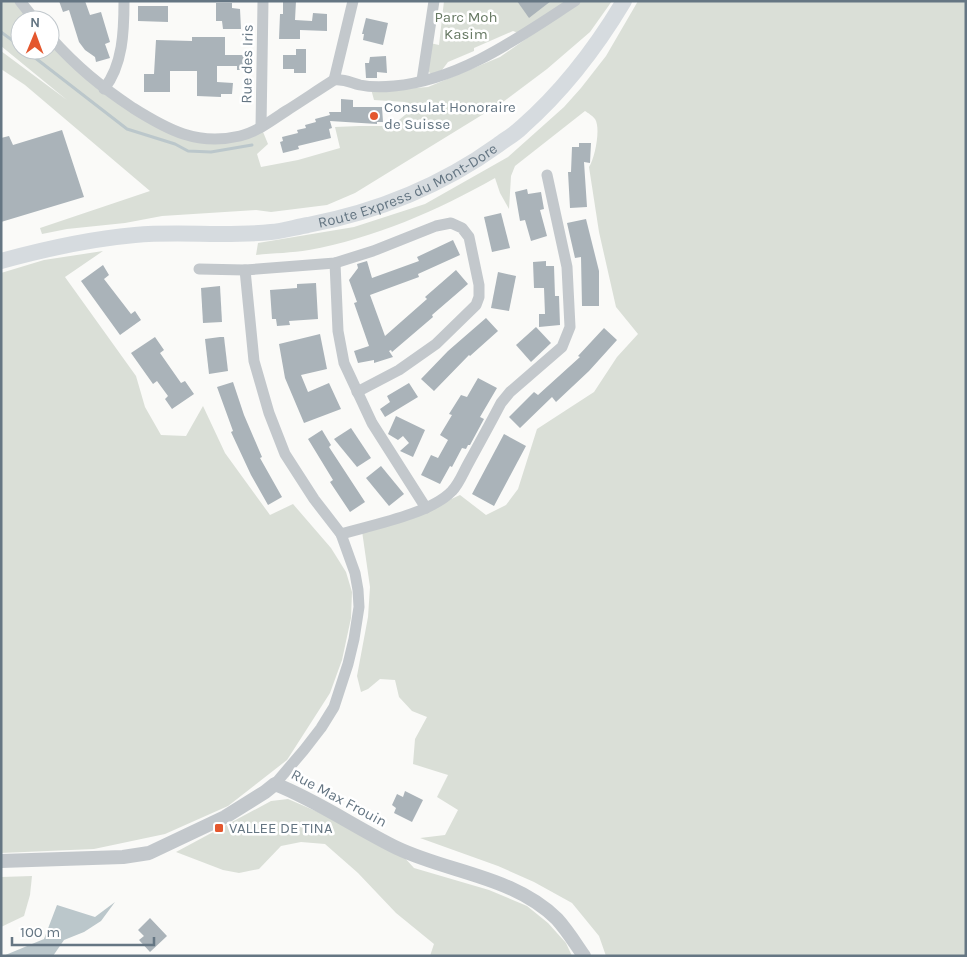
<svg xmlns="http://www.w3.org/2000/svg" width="967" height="957" font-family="Karla,sans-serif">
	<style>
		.green { fill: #dadfd7 }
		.water { fill: #bbc7cb }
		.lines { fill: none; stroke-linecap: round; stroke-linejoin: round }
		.stream { stroke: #bbc7cb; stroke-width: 3 }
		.building { fill: #aab3b9 }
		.minor { stroke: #c3c8cc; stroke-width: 11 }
		.tertiary { stroke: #c3c8cc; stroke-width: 14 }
		.primary { stroke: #d6dbdf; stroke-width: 16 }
		.poi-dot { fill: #e4572e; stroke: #fff; stroke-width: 2 }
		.labels { text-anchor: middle; stroke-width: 5; stroke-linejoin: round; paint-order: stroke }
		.park-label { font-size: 15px; fill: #687a64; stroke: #fff }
		.street-label { font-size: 15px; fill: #657683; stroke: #fff }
		.poi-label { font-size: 15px; fill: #657683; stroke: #fff; text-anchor: start }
	</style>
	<rect width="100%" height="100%" fill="#fafaf8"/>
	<!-- green -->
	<g class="green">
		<polygon points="1,1 20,1 35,20 20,20 20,50 50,50 50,37 153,121 209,139 261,127 268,144 257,154 261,167 298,160 340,148 335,127 359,126 392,126 412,109 405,102 374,100 371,89 389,90 428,87 500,57 580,1 612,1 590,32 547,69 503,102 355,193 327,205 271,212 256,210 162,216 125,223 67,229 42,234 40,228 150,191 25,85 1,69 1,51 67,100 1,46"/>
		<polygon points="444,1 572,1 521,34 513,31 474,48 474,51 448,62 442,70 431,74 428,71 430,43 439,45"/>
		<path d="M638 1H966V956H606L599 936 572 903 534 882 498 866 420 838 445 835 458 810 437 797 448 775 413 764 415 739 427 717 412 711 399 697 395 680 380 679 368 689 361 692 357 676 368 617 370 587 362 531 417 515 460 495 486 515 506 505 518 489 537 429 594 392 617 357 638 334 616 307 599 232 589 167C595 158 601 128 595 119 593 116 588 113 585 111L515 166 511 176 509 209 500 193 495 178C439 210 372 239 309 250 292 253 274 253 256 255L258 243 354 227 425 204 508 157 564 107 581 88 606 56Z"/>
		<polygon points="103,251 65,277 136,376 145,407 161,435 186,436 203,406 225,453 270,515 293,504 331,548 346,572 352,592 351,618 342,660 330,693 287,760 228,806 165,834 94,849 1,853 1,273 44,260"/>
		<polygon points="288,799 318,812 403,856 414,868 489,890 527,906 548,923 566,943 572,956 430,956 434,944 396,913 358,873 325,844 301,842 281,846 259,869 239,873 223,870 176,852 271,801"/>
		<polygon points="32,876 30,895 24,916 1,927 1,877"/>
	</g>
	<!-- water -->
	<polygon class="water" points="115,902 101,921 84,932 64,940 53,956 3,956 44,939 57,905 95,917"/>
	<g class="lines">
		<!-- stream -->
		<g class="stream">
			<polyline points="1,32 20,46"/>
			<polyline points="25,50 127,129 175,144 188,151 211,152 252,145"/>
		</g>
	</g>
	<!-- building -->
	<g class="building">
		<polygon points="59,1 85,1 90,15 101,12 110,42 105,44 110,58 96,62 95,57 85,50 79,42 69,10 63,12"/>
		<polygon points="283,1 296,1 295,20 312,21 313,13 327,14 327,31 300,30 300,39 279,39 280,14 283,14"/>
		<polygon points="517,1 551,1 529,18"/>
		<polygon points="216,3 232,3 232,8 240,9 241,29 223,29 222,21 216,21"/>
		<polygon points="138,6 168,6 168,22 138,21"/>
		<polygon points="366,18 388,23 383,45 363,40 364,34 362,34"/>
		<polygon points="192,37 225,37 225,55 246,55 246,70 237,70 237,66 217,66 217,82 233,83 232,94 221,94 221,97 197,96 197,71 170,71 170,92 144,92 144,74 154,74 156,40 192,41"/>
		<polygon points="296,49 306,49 306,73 294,73 294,69 283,69 283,55 296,55"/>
		<polygon points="386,56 387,73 377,72 377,78 366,78 365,63 369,63 370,57"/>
		<polygon points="341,99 353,100 353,107 382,107 383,122 377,122 377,124 330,121 332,128 329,129 331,138 298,146 299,149 283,153 280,142 283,141 282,137 298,133 297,130 306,128 305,125 316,122 315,119 330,115 329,112 341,112"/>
		<polygon points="62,130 84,197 1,222 1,138 9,136 13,145"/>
		<polygon points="579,143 591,143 590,163 584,162 587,207 570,208 568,172 571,172 572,147 579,147"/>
		<polygon points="527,189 528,194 541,192 544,209 540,210 547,236 531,241 525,220 520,221 515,192"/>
		<polygon points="501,213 510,248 492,252 484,217"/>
		<polygon points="586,219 599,271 599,306 582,306 581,257 575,258 567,223"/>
		<polygon points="453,240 460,255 418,274 419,277 370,295 385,336 427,299 425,297 456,270 468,284 432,315 433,317 392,352 391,350 389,351 393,357 374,363 374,360 358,363 354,351 369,346 354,303 357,302 349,280 358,268 357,264 367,261 372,278 419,261 417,257"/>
		<polygon points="546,261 546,266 554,266 555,296 559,296 560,325 539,327 539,314 545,314 544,288 534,288 533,262"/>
		<polygon points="103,265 109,275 104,279 131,314 135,311 141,320 120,335 81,281"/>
		<polygon points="498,272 516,276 509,311 491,308"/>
		<polygon points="316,283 318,319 289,321 290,325 277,326 276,319 272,319 270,290 297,288 297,284"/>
		<polygon points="220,286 222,322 203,323 201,288"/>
		<polygon points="486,318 498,331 470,356 469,355 434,391 421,379 448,351"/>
		<polygon points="536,327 551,343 531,362 516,345"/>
		<polygon points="604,328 617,340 589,371 556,402 552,397 520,428 509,417 534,392 538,395 580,357 578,356"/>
		<polygon points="320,334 327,369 301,375 308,392 329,383 341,409 304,423 285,378 279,344"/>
		<polygon points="155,337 164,350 160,353 181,383 185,381 194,394 172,409 165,399 168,396 157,381 153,384 131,353"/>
		<polygon points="220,337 224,337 228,371 209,374 205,339"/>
		<polygon points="478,378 497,388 480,417 484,419 470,445 468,445 466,449 462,448 452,467 450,466 440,484 421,475 431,455 438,458 448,440 440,435 452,415 449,414 461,395 467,397"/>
		<polygon points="233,382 244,415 262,457 260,458 282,497 268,505 251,475 231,432 233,431 217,387"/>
		<polygon points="409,383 418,397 385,417 380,409 390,402 387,396"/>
		<polygon points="396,416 425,430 413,457 400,451 409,443 403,436 398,440 388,434"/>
		<polygon points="351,428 371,458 357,467 334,439"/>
		<polygon points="322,430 331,445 329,447 365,502 350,512 330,482 333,480 308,439"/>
		<polygon points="504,434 526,446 494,506 472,494"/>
		<polygon points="381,466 404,494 389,506 366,478"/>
		<polygon points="405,791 423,800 412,822 394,813 396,808 392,805 397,794 403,797"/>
		<polygon points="150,918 167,936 150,952 139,940 144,936 138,930"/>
	</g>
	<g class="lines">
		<!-- minor -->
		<g class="minor">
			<polyline points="20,1 35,20"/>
			<path d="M50 37C77 67 100 86 133 108 168 130 197 146 240 136 257 132 272 120 286 111 302 101 318 90 334 80 345 79 349 82 360 85 369 87 384 87 394 86 461 80 521 36 575 1"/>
			<polyline points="334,80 353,1"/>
			<polyline points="422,80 434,1"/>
			<path d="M104 89C123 65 124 31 124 1"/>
			<polyline points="261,127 263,1"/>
			<polyline points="335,263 338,331 344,363 372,423 426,508"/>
			<polyline points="199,269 245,270 335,263 373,251 436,226 451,223 462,228 469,237 479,285 479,297 476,305 436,344 399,370 357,392"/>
			<polyline points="245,270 254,361 269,413 285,454 314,499 341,534 355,573 358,590 359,607 354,639 348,664 334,707 321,728 304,750 275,784"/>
			<path d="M341 534C372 525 430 514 452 491 459 484 463 473 468 464 479 444 490 424 501 403L510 392 562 347 570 327 567 267 547 175"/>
		</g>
		<!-- tertiary -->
		<path class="tertiary" d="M1 861 123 857 149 853 225 817 265 792 275 784C318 801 356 828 397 848 450 873 513 876 557 919 567 930 575 943 584 956"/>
		<!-- primary -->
		<path class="primary" id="s1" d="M1 261C45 249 89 239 135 235 180 231 226 237 271 232 283 231 296 227 308 225 376 212 441 186 498 145 506 139 515 134 522 127 563 91 596 48 624 1"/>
	</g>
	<!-- markers -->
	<g class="poi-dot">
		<circle cx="374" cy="116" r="5"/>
		<rect x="214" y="823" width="10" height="10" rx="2.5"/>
	</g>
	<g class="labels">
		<!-- park labels -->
		<g class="park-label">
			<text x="466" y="22">Parc Moh<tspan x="466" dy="17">Kasim</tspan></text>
		</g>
		<!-- street labels -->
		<g class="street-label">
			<text transform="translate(247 64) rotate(-89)" y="5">Rue des Iris</text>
			<text dy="5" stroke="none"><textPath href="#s1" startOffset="418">Route Express du Mont-Dore</textPath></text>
			<text transform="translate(339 798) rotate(28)" y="5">Rue Max Frouin</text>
		</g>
		<!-- poi labels -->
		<g class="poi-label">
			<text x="384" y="112">Consulat Honoraire<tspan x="384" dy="17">de Suisse</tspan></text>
			<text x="229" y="833">VALLEE DE TINA</text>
		</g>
	</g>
	<!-- border -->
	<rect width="967" height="957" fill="none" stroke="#657683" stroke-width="5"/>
	<!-- north arrow -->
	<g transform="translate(35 35) rotate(1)"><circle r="24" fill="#ffffff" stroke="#c1c8cd"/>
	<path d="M0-4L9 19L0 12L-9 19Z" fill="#e4572e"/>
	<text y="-8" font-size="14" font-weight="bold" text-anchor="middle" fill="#657683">N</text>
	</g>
	<!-- scale -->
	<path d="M12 937v8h142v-8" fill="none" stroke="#657683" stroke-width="2.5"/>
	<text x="20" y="937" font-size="15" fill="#657683" stroke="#ffffff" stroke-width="4" paint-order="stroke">100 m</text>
</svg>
